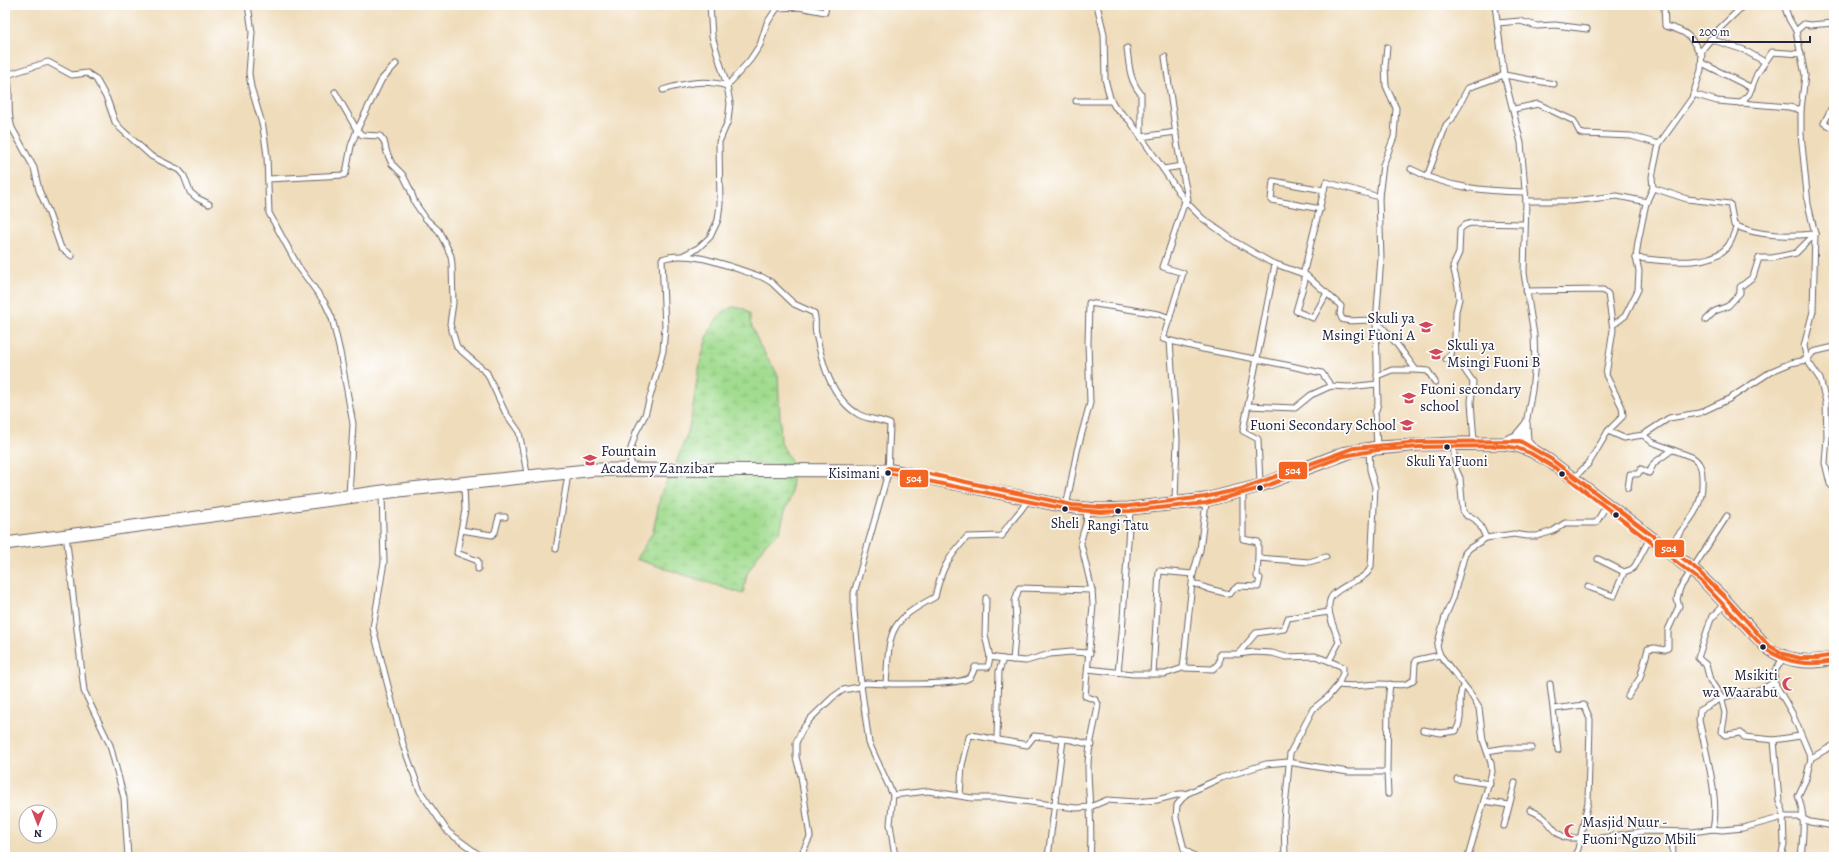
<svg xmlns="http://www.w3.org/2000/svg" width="1839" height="862" font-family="Alegreya,serif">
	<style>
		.wetland { fill: url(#wetland-marsh); stroke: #627f65 }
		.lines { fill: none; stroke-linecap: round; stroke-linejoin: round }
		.minor-casing { stroke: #6a6367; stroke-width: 7 }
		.major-casing { stroke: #6a6367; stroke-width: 9 }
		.minor { stroke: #fff; stroke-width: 5 }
		.major { stroke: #fff; stroke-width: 7 }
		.bus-1-casing { stroke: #fff; stroke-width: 7 }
		.bus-1 { stroke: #f26522; stroke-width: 4 }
		.bus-dot { fill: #22223b; stroke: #fff; stroke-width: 1.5 }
		.labels { text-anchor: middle; stroke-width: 3.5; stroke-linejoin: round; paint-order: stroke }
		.bus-label { font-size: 14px; fill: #22223b; stroke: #fff }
		.poi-label { font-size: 15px; fill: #22223b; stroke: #fff; text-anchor: start }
		.line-badge { stroke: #fff; stroke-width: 1.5 }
		.badge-label { font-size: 11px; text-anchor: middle; font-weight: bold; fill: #fff }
	</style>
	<defs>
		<pattern id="wetland-marsh" width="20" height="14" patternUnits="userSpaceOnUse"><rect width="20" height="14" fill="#a1dc8f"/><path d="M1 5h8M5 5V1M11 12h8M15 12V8" fill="none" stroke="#8abc7c"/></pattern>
	</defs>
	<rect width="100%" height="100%" fill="#fff"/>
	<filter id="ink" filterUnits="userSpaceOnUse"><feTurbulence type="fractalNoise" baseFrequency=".025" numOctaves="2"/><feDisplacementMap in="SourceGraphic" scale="8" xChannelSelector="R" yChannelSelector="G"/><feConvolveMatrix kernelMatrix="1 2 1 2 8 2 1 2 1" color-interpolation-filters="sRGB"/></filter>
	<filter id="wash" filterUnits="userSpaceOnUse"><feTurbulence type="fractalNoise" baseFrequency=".012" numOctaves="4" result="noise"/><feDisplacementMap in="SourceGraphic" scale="16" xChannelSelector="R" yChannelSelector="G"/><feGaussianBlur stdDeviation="0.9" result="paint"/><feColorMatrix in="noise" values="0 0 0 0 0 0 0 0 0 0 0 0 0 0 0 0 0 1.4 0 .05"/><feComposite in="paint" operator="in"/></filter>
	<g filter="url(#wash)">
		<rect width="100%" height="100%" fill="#efdcba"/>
		<!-- wetland -->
		<g class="wetland">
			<path d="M734 307 745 309 750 314V322L759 344 778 375 781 443 793 465 676 463C680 451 686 440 689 428 697 398 698 315 734 307Z"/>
			<polygon points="671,473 792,475 791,496 784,514 780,532 764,545 747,574 743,594 636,559 653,532 661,493"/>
		</g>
	</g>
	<g filter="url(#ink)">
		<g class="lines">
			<defs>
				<g id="minor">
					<polyline points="248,5 252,32 249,73 251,87 263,127 267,156 269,213 298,266 325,303 332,318 340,352 353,424 349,496"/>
					<path d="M1097 5 1104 34 1105 79 1110 98 1115 107 1130 121 1185 201 1202 218 1237 243 1270 262 1306 275 1341 306 1340 314 1342 319C1352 324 1365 317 1376 322 1385 326 1409 361 1416 370L1428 371 1435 382"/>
					<polyline points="1495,5 1504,75 1521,143 1526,201 1524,273 1534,335 1535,363 1532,390 1526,424 1519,444"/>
					<path d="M1664 5 1665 26C1687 31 1691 36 1701 55"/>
					<polyline points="1784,5 1789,19 1796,31 1805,75 1801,110 1801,134 1808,204 1815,234 1813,311 1804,346 1807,360 1820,379 1826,402 1827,437 1825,463 1830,484 1834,488"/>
					<polyline points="1498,23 1520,21 1537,26 1555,25 1587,29"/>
					<polyline points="1796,31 1804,24 1810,25 1834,23"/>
					<polyline points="1710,39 1744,50 1765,62"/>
					<path d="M1127 48C1129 64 1129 80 1141 94V137L1176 132"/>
					<polyline points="1165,57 1178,149 1188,199 1185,201 1163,267 1183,273 1163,339 1203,349 1291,366 1322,373 1331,386"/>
					<polyline points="1702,63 1752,88"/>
					<polyline points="5,73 7,75 48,62 72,75 87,73 96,79 107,99 115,122 121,129 151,156 179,170 184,176 190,192 197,198 209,204"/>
					<path d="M7 75C12 92 6 111 12 128L34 168 39 190 48 211 61 248 72 256"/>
					<path d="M663 90C685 83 705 79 727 86L750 60 760 45 767 23 777 8 799 7 825 12 826 5"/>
					<polyline points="335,92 357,130 362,135 380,136 384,141 387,153 392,164 403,175 410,189 415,203 426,219 438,230 446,245 451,256 452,264 453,303 450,324 457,347 487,373 505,412 519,432 527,473"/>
					<polyline points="1693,94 1717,101 1789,107 1801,110"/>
					<polyline points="1076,101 1111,101"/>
					<polyline points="1740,103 1749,94 1757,74 1772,52 1801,54"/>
					<polyline points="1834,103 1824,123 1834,128"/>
					<polyline points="1514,109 1538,104 1574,121 1580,133 1584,134 1631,136 1659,144 1652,177 1653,188 1646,203 1638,242 1636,258 1639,271 1638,290 1625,316 1613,325"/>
					<polyline points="1659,144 1692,98 1701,70 1702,50 1720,28 1744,5"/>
					<polyline points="1163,169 1182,166"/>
					<path d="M1411 169C1448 188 1483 191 1524 192"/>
					<polyline points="1427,177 1446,125 1452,119 1468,88 1504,75 1554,84"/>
					<polyline points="268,179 344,175 346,173 351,146 357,130 382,79 396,64"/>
					<path d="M1653 188 1687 199 1730 204 1734 225C1760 237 1788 236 1815 234"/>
					<polyline points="1526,201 1572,201 1617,196 1647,202"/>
					<polyline points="1321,209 1271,200 1273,181 1324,190"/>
					<polyline points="684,255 698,248 710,237 718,220 720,204 719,142 728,121 730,103 727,86 712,36 710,5"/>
					<path d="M1636 258C1662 260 1710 269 1728 246 1732 241 1734 232 1737 226"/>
					<polyline points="1526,291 1603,290 1608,294 1613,330 1606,375 1622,407 1623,416 1608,431 1589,463 1575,477"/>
					<polyline points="1327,293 1313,318 1296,311 1305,280 1304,271 1326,182 1379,197"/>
					<polyline points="1706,320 1715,311 1728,306 1740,293 1740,287 1753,277 1759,258 1772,258 1796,253 1815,234"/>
					<polyline points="1170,341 1177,439 1175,501"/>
					<polyline points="1450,357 1460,363 1473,382 1471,402 1474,441"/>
					<polyline points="1446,359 1451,354 1455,337 1456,311 1459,299 1458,287 1453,266 1459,253 1460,229 1465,225 1471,223 1525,224"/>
					<polyline points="1377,376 1392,370 1416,370"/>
					<polyline points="1248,406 1295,408 1311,395 1331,386 1349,387 1377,384"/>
					<polyline points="1608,431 1624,438 1643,435 1669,418 1699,413 1729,399 1772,371 1791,363 1807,360 1813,352 1834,347"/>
					<path d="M1643 435 1652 442 1692 457C1700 462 1702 468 1702 478 1704 511 1686 523 1668 548"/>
					<polyline points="1377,445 1375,413 1378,404 1376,322 1381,258 1379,197 1383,165 1394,137 1396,108 1386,86 1385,66 1387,47"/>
					<path d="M1453 446 1456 469 1460 478 1463 511 1467 516C1478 517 1482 529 1486 538"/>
					<path d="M632 466 629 455 636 432 645 415 663 351 665 327 662 259C690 248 735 269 762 277L771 282 794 304 814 313C817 320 814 326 816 334 822 362 831 398 858 414 868 420 880 419 890 424L888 473 854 593V611L861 684 859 687 843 690 833 697 810 719 802 730 796 743V757L801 776 810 837 800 857"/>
					<polyline points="1260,483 1258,439 1243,431 1275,264"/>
					<polyline points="1628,488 1630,474 1638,474 1641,469 1649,473 1654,463 1672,450"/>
					<polyline points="1243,494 1243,539 1258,542 1258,558"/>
					<polyline points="382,495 384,562 373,628 404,748 420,791 448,832 482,857"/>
					<polyline points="1066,507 1077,451 1090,403 1088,343 1089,303 1159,314 1170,318"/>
					<path d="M1086 511C1089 526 1081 531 1081 544L1092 590 1093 605 1085 696 1096 700 1098 704C1096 724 1088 745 1088 765 1088 796 1093 826 1090 857"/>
					<polyline points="461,530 465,510 464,485"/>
					<polyline points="66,534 84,691 110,745 124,798 128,857"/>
					<polyline points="556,549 568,474"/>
					<polyline points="1598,559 1624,572"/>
					<polyline points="478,569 478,561 457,553 461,530 492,535 495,532 499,517 505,517"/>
					<polyline points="1193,583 1209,589 1229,594 1238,586 1258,587 1260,578 1257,577 1258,558 1309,562 1326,557"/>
					<polyline points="1588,587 1614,596 1624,572 1632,569 1635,566 1649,540"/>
					<polyline points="986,598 985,635 990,657"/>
					<polyline points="1725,604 1714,616 1712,616 1698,658 1706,665 1710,680 1721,697 1725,713 1722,732 1725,735 1741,733 1744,737 1774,740"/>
					<polyline points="1238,654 1254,652 1272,653 1286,657 1315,656 1329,661"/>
					<path d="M1003 659 990 657 988 667H975C973 671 973 675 969 678 957 686 883 684 866 683L861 685 869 743 893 795 928 791 972 798H1000L1076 808 1090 807 1107 800 1136 802 1157 800 1180 794H1186L1221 778 1266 764 1288 762 1348 772H1387L1388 702 1390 684"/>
					<polyline points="1013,660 1016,624 1015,601 1019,588 1092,590"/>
					<polyline points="1183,668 1213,669 1219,663 1220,654 1238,654 1256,633 1284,629 1288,618 1329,612"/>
					<polyline points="1088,669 1133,674 1165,674 1183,668 1193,574 1200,550 1206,503"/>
					<polyline points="1118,672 1122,633 1130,511"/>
					<polyline points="1153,674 1159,571 1193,574"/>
					<polyline points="1774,682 1792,713 1811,758"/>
					<path d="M886 684C890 632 886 623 935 597 941 569 948 558 967 537L1002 536C1007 523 1020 514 1027 501"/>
					<polyline points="1550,684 1558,750"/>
					<path d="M1338 685C1354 687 1364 685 1379 684 1390 683 1406 689 1414 679L1415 663 1417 660 1440 655"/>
					<polyline points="1628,696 1640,678 1648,649 1655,648 1664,650 1668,648 1668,630 1679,606 1677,599 1680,588 1727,516"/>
					<polyline points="1554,709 1584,705 1590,719 1590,724 1588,802 1578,849 1574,857"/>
					<path d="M1423 730 1441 733 1456 731C1465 715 1456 700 1463 686"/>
					<polyline points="997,738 999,671 1003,659 1026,661 1050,654 1071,652 1090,653"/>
					<polyline points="1487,751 1506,748 1532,748"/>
					<polyline points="1387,772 1388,794"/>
					<polyline points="1457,779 1490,784"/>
					<polyline points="1186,794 1177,805 1176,818 1184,849 1195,857"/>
					<polyline points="893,795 890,824 895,857"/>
					<polyline points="960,795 962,765 969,737 971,735 1027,745 1034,736 1072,740 1092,745"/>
					<polyline points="1484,801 1509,805"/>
					<path d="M1530 810C1536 813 1542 815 1546 820 1553 827 1557 836 1568 838H1601L1645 831 1693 832 1713 829 1722 830 1743 828 1783 817H1799L1810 822 1834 826"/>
					<polyline points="1504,826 1515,783"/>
					<path d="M1713 829C1720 800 1705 749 1699 720L1700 710C1708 706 1716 701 1725 697 1742 691 1759 694 1774 682L1775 671 1782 660"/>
					<polyline points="1672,832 1673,857"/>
					<polyline points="1048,857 1063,740"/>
					<path d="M1285 857 1284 820 1290 753 1313 709 1328 697 1338 685 1343 673V667L1329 661 1339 642C1335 629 1321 603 1335 593 1342 587 1351 583 1359 579 1365 575 1369 573 1371 566L1375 487 1370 470 1369 451"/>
					<polyline points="1468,857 1492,772 1491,763 1483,740 1479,708 1470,693 1440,655 1437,646 1445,617 1453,598 1465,553 1470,548 1486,538 1514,534 1527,536 1537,536 1553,531 1565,523 1596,523 1606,506"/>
					<polyline points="1781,857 1784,845 1783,811 1779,801 1774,740 1800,736"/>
					<path d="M1801 857C1803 836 1806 816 1798 796L1806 779 1811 758 1834 745"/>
					<polyline points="1833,857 1834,847"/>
				</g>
				<g id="major">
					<polyline points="1526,424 1527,441 1531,446"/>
					<polyline points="1508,439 1516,436 1526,424"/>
					<path d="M1633 527 1701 581 1764 648C1786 665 1807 667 1834 661"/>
					<path d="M5 541 90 530 382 489 596 467 892 468 1072 505 1100 507 1129 506 1205 497 1260 483 1342 451 1377 445 1452 441H1514L1531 446 1551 459 1694 567 1725 597 1768 645C1788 660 1811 661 1834 655"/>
					<polyline points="5,546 399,493 596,472 892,473 1066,509 1100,512 1130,511 1206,503 1261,488 1355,453 1420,447 1502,446 1517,448 1530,453 1548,463 1572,480"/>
				</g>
			</defs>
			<!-- minor casing -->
			<use href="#minor" class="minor-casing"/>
			<!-- major casing -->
			<use href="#major" class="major-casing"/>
			<!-- minor -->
			<use href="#minor" class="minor"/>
			<!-- major -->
			<use href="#major" class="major"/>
			<defs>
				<path id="bus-1" d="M1834 655 1817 658H1800L1784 654 1768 645 1725 597 1694 567 1551 459 1520 441 1419 442 1354 448 1241 489 1205 497 1129 506 1100 507 1072 505 925 473 888 468V473L1066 509 1100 512 1130 511 1206 503 1261 488 1344 456 1377 450 1420 447 1502 446 1517 448 1530 453 1555 468 1701 581 1764 648C1786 663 1808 666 1834 661"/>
			</defs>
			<!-- bus-1 casing -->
			<use href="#bus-1" class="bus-1-casing"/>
			<!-- bus-1 -->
			<use href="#bus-1" class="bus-1"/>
		</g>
	</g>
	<!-- icons -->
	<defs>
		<symbol id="school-bare" viewBox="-9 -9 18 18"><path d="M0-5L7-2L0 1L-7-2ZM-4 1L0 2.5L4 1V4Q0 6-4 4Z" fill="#d1495b" stroke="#fff" stroke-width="2.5" paint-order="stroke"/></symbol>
		<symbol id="mosque-bare" viewBox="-9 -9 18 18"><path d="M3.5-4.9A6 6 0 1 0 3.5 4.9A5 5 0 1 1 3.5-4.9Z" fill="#d1495b" stroke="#fff" stroke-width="2.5" paint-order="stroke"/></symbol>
	</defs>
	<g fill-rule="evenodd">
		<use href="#school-bare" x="1416" y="317" width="20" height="20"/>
		<use href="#school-bare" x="1426" y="344" width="20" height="20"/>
		<use href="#school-bare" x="1399" y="388" width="20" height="20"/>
		<use href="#school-bare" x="1397" y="415" width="20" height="20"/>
		<use href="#school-bare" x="580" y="450" width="20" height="20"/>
		<use href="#mosque-bare" x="1779" y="674" width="20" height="20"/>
		<use href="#mosque-bare" x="1561" y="821" width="20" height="20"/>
	</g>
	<!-- markers -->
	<g class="bus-dot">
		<circle cx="1447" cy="447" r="3.5"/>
		<circle cx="888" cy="473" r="3.5"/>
		<circle cx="1562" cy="474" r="3.5"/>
		<circle cx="1260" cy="488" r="3.5"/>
		<circle cx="1065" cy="509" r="3.5"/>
		<circle cx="1118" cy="511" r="3.5"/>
		<circle cx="1616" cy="515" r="3.5"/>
		<circle cx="1763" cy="647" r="3.5"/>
	</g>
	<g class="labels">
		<!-- bus labels -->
		<g class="bus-label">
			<text x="1447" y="466">Skuli Ya Fuoni</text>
			<text x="880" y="478" text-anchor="end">Kisimani</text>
			<text x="1065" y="528">Sheli</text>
			<text x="1118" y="530">Rangi Tatu</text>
		</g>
		<!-- poi labels -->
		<g class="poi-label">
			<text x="1415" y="323" text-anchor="end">Skuli ya<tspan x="1415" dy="17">Msingi Fuoni A</tspan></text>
			<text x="1447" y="350">Skuli ya<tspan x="1447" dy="17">Msingi Fuoni B</tspan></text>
			<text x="1420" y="394">Fuoni secondary<tspan x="1420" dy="17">school</tspan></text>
			<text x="1396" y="430" text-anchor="end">Fuoni Secondary School</text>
			<text x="601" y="456">Fountain<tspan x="601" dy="17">Academy Zanzibar</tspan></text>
			<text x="1778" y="680" text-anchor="end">Msikiti<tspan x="1778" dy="17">wa Waarabu</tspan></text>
			<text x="1582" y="827">Masjid Nuur -<tspan x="1582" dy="17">Fuoni Nguzo Mbili</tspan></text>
		</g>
	</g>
	<g class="line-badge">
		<rect x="1278" y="461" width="30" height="19" rx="4" fill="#f26522"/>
		<rect x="899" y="469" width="30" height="19" rx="4" fill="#f26522"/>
		<rect x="1654" y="539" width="31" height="19" rx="4" fill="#f26522"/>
	</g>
	<g class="badge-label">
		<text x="1293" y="474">504</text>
		<text x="914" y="482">504</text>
		<text x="1669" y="552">504</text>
	</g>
	<!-- margin -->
	<rect width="1839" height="862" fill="none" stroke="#fff" stroke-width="20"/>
	<!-- north arrow -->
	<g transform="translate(38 824) rotate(180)"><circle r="19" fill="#ffffff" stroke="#a7a7b1"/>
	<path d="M0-3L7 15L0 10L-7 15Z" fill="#d1495b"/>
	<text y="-6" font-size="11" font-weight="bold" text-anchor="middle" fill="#22223b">N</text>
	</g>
	<!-- scale -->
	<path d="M1693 36v6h117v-6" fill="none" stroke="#22223b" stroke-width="2"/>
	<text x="1699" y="36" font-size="12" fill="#22223b" stroke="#ffffff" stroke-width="3" paint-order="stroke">200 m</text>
</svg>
